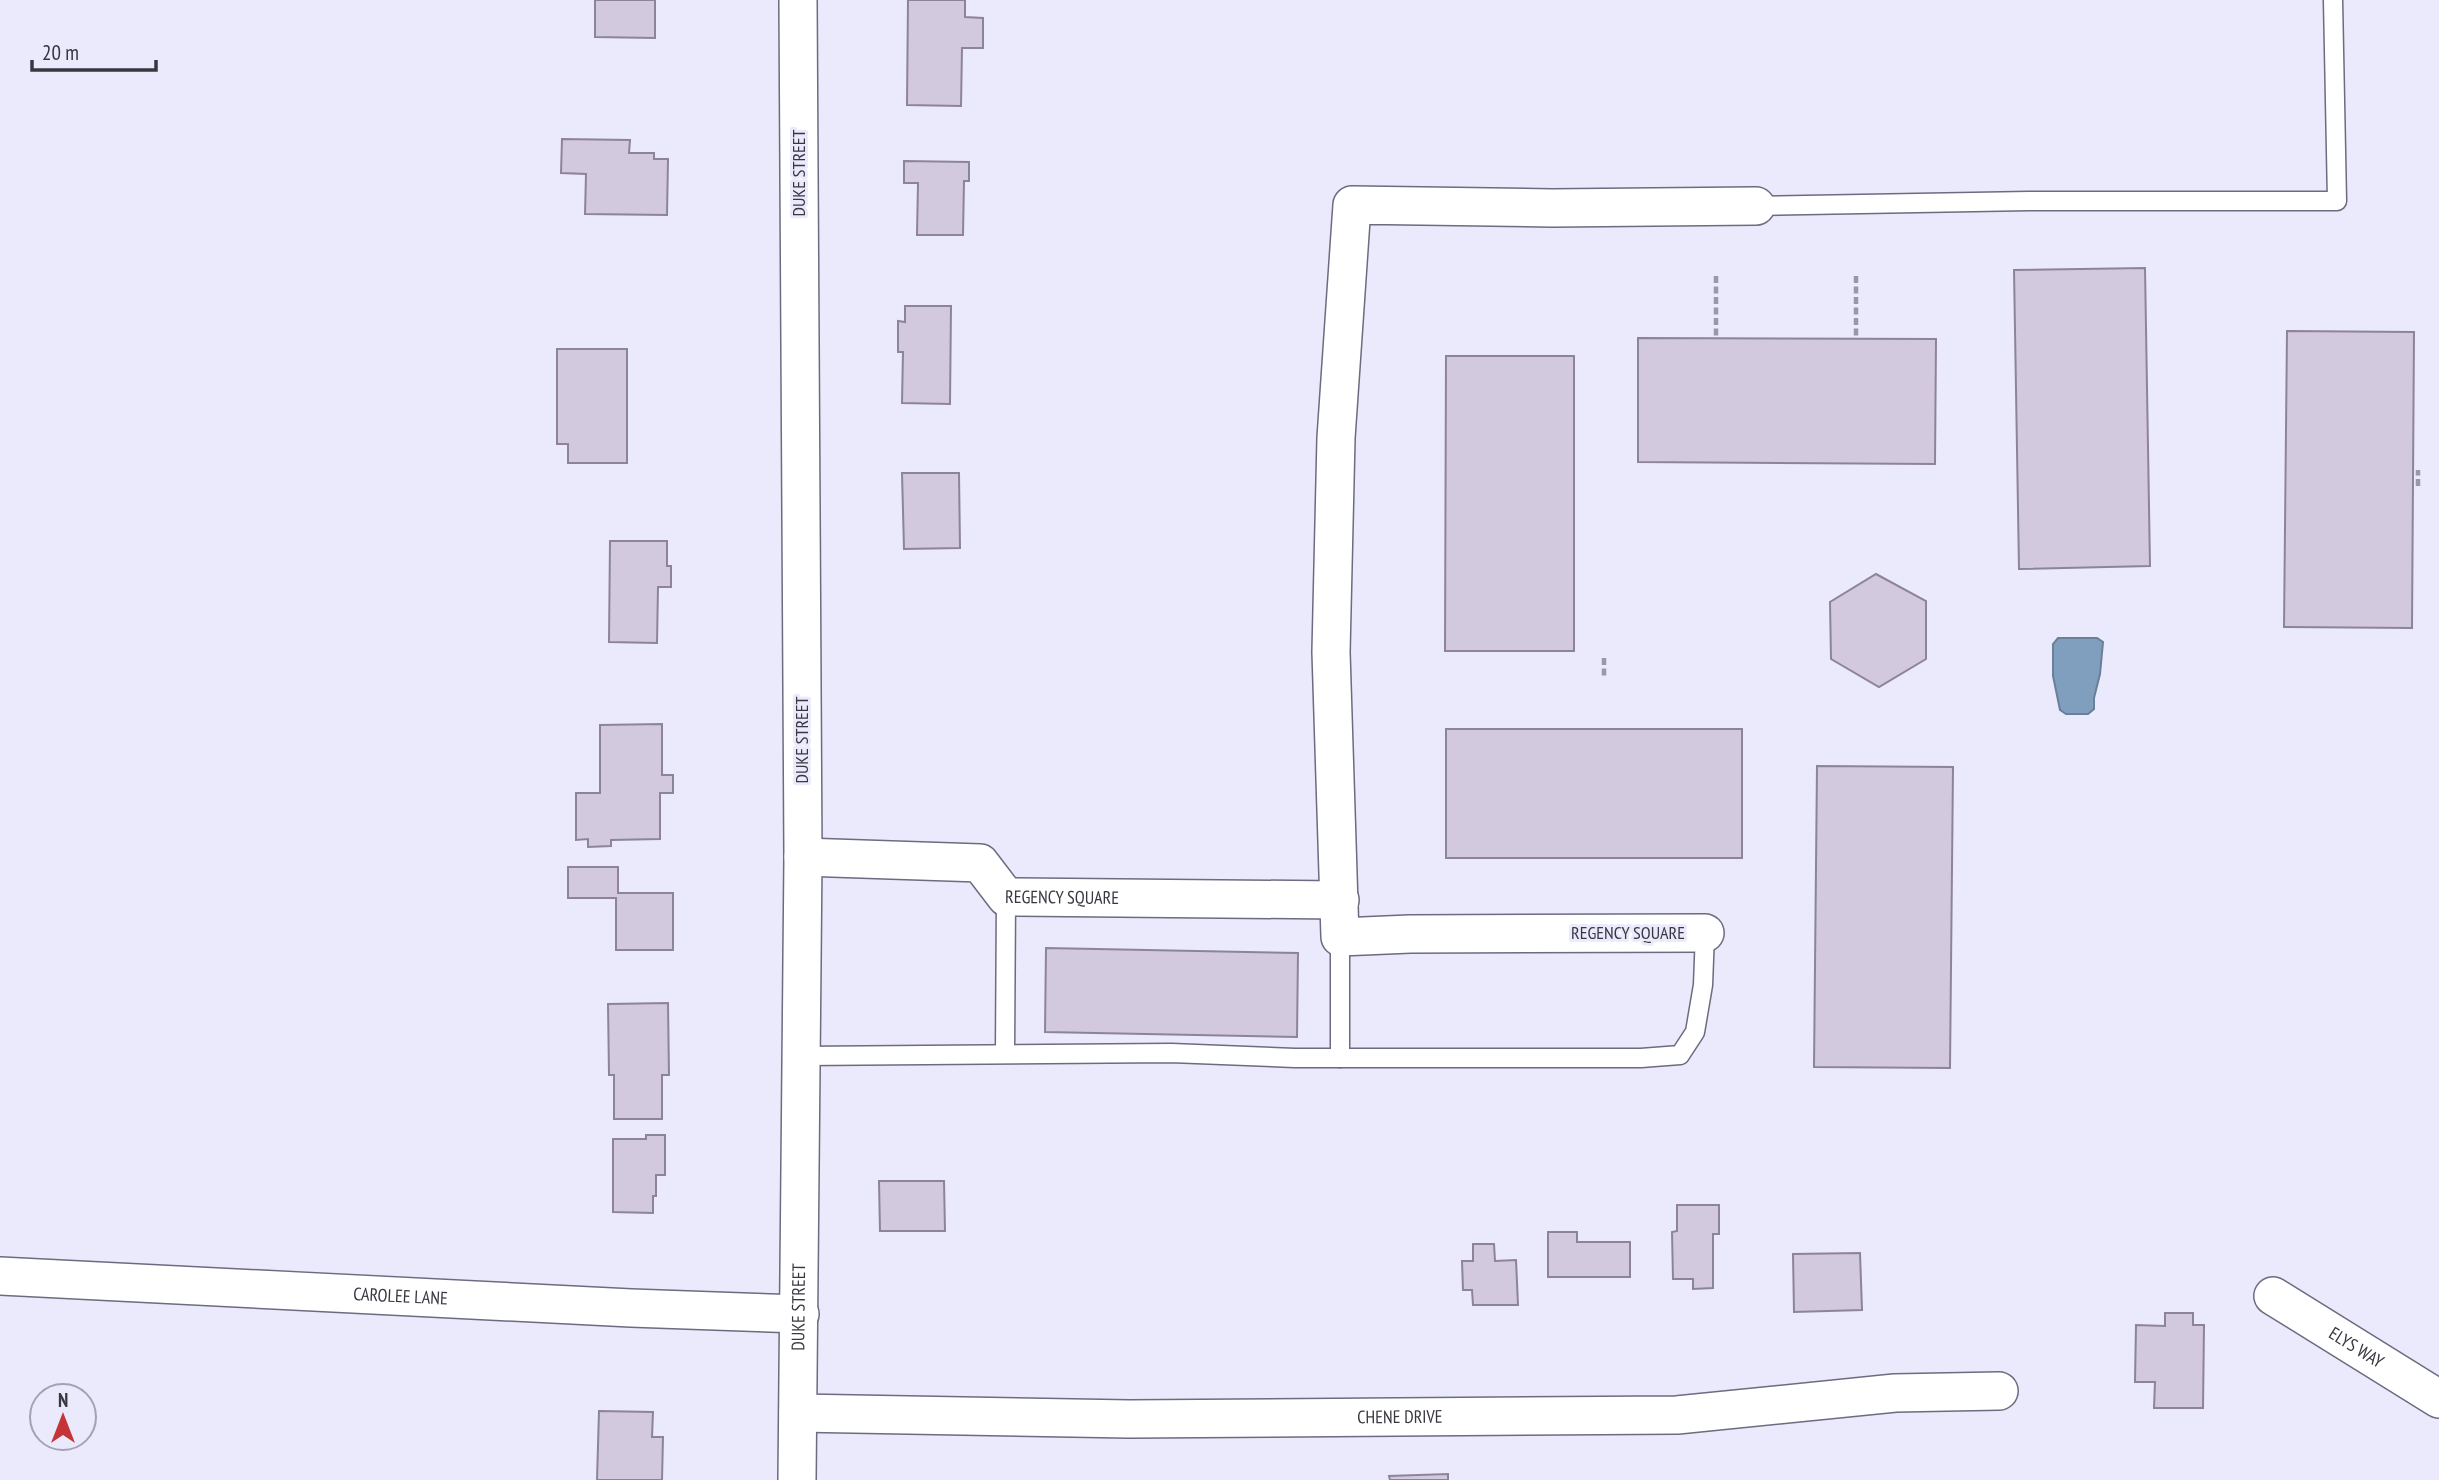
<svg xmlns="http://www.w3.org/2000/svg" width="2439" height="1480" font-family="'PT Sans Narrow',sans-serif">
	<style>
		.water { fill: #809ebd; stroke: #6a7f98; stroke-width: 2 }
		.building { fill: #d3c9de; stroke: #8e8498; stroke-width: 2 }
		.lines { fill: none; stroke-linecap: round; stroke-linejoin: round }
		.service-casing { stroke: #6c6b7f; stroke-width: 21 }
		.minor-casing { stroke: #6c6b7f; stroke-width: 40 }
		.path { stroke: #9898a6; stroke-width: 4.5; stroke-dasharray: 7 3.5; stroke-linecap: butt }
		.service { stroke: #fff; stroke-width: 18 }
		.minor { stroke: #fff; stroke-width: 37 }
		.labels { text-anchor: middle; stroke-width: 6; stroke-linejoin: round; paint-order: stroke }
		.street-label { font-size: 18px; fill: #383740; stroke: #eaeafc }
	</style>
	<rect width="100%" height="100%" fill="#eaeafc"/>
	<!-- water -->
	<polygon class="water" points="2058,638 2097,638 2103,642 2100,674 2094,698 2094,709 2088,714 2066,714 2060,710 2053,676 2053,644"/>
	<!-- building -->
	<g class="building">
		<polygon points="595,0 655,0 655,38 595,37"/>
		<polygon points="908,0 965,0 965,17 983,18 983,48 962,48 961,106 907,105"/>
		<polygon points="562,139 630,140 629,153 654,153 654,159 668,159 667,215 585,214 586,174 561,173"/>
		<polygon points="904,161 969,162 969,181 964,181 963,235 917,235 918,183 904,183"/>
		<polygon points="2145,268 2150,566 2019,569 2014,270"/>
		<polygon points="905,306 951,306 950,404 902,403 903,352 898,352 898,321 905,322"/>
		<polygon points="2287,331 2414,332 2412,628 2284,627"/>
		<polygon points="1638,338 1936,339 1935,464 1638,462"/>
		<polygon points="557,349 627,349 627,463 568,463 568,444 557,444"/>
		<polygon points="1446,356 1574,356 1574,651 1445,651"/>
		<polygon points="902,473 959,473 960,548 904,549"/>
		<polygon points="610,541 667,541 667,566 671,566 671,587 658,587 657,643 609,642"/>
		<polygon points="1876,574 1926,601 1926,659 1879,687 1831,659 1830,602"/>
		<polygon points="662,724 662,775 673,775 673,793 660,793 660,839 611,840 611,846 588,847 588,839 576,840 576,793 600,793 600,725"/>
		<rect x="1446" y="729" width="296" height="129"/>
		<polygon points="1817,766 1953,767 1950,1068 1814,1067"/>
		<polygon points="568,867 618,867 618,893 673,893 673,950 616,950 616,898 568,898"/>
		<polygon points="1046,948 1298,953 1297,1037 1045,1032"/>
		<polygon points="668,1003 669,1075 662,1075 662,1119 614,1119 614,1075 609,1075 608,1004"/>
		<polygon points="646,1135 665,1135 665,1175 656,1175 656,1196 653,1196 653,1213 613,1212 613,1139 646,1139"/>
		<polygon points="879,1181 944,1181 945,1231 880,1231"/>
		<polygon points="1677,1205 1719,1205 1719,1234 1713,1234 1713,1288 1693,1289 1693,1279 1673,1279 1672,1232 1677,1231"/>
		<polygon points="1548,1232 1577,1232 1577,1242 1630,1242 1630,1277 1548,1277"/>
		<polygon points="1473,1244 1494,1244 1495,1261 1516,1260 1518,1305 1473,1305 1472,1290 1463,1290 1462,1261 1473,1261"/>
		<polygon points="1860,1253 1862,1310 1794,1312 1793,1254"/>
		<polygon points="2165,1313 2193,1313 2193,1325 2204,1325 2203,1408 2154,1408 2155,1382 2135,1382 2136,1325 2165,1326"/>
		<polygon points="599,1411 653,1412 652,1437 663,1437 662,1480 597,1480"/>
		<polygon points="1448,1474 1448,1480 1390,1480 1389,1476"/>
	</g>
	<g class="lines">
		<defs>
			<g id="service">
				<polyline points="1756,206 2029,201 2337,201 2333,0"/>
				<polyline points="1005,1053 1006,897"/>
				<polyline points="802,1056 1171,1053 1295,1058 1641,1058 1680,1055 1695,1032 1703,985 1705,933"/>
				<polyline points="1340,1058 1340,937"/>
			</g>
			<g id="minor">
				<path id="s1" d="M803 857 980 863 1006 897 1340 900"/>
				<polyline points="1705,933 1410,934 1340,937 1331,652 1336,438 1352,205 1552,208 1756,206"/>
				<path id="s2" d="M0 1276 631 1308 800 1314"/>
				<path id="s3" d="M2273 1296 2439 1399"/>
				<path id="s4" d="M798 1413 1129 1419 1677 1415 1895 1393 1999 1391"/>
				<path id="s5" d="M797 1480 803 857 798 0"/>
			</g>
		</defs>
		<!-- service casing -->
		<use href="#service" class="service-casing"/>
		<!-- minor casing -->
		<use href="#minor" class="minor-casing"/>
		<!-- path -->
		<g class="path">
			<polyline points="1716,276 1716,339"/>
			<polyline points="1856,276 1856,339"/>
			<polyline points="2418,486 2418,470"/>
			<polyline points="1604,658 1604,679"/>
		</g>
		<!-- service -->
		<use href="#service" class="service"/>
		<!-- minor -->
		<use href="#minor" class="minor"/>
	</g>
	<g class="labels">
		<!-- street labels -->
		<g class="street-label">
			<text transform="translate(799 173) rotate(-90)" y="6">DUKE STREET</text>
			<text transform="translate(802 740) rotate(-90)" y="6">DUKE STREET</text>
			<text dy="6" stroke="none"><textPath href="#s1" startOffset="276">REGENCY SQUARE</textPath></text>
			<text x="1628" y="939">REGENCY SQUARE</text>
			<text dy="6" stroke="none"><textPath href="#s2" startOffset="401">CAROLEE LANE</textPath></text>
			<text dy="6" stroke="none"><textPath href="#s5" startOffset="173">DUKE STREET</textPath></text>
			<text dy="6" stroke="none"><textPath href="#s3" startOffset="98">ELYS WAY</textPath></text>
			<text dy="6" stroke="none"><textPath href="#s4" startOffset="602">CHENE DRIVE</textPath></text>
		</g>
	</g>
	<!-- north arrow -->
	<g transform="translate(63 1417)"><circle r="33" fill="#eaeafc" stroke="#a3a2b1" stroke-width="2"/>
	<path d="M0-5L12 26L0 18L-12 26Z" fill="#c43537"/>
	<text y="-10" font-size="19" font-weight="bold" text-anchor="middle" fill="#383740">N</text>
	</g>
	<!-- scale -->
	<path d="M32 60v10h124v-10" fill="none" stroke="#383740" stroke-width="3.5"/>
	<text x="42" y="60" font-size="21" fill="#383740" stroke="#eaeafc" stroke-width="5" paint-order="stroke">20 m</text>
</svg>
